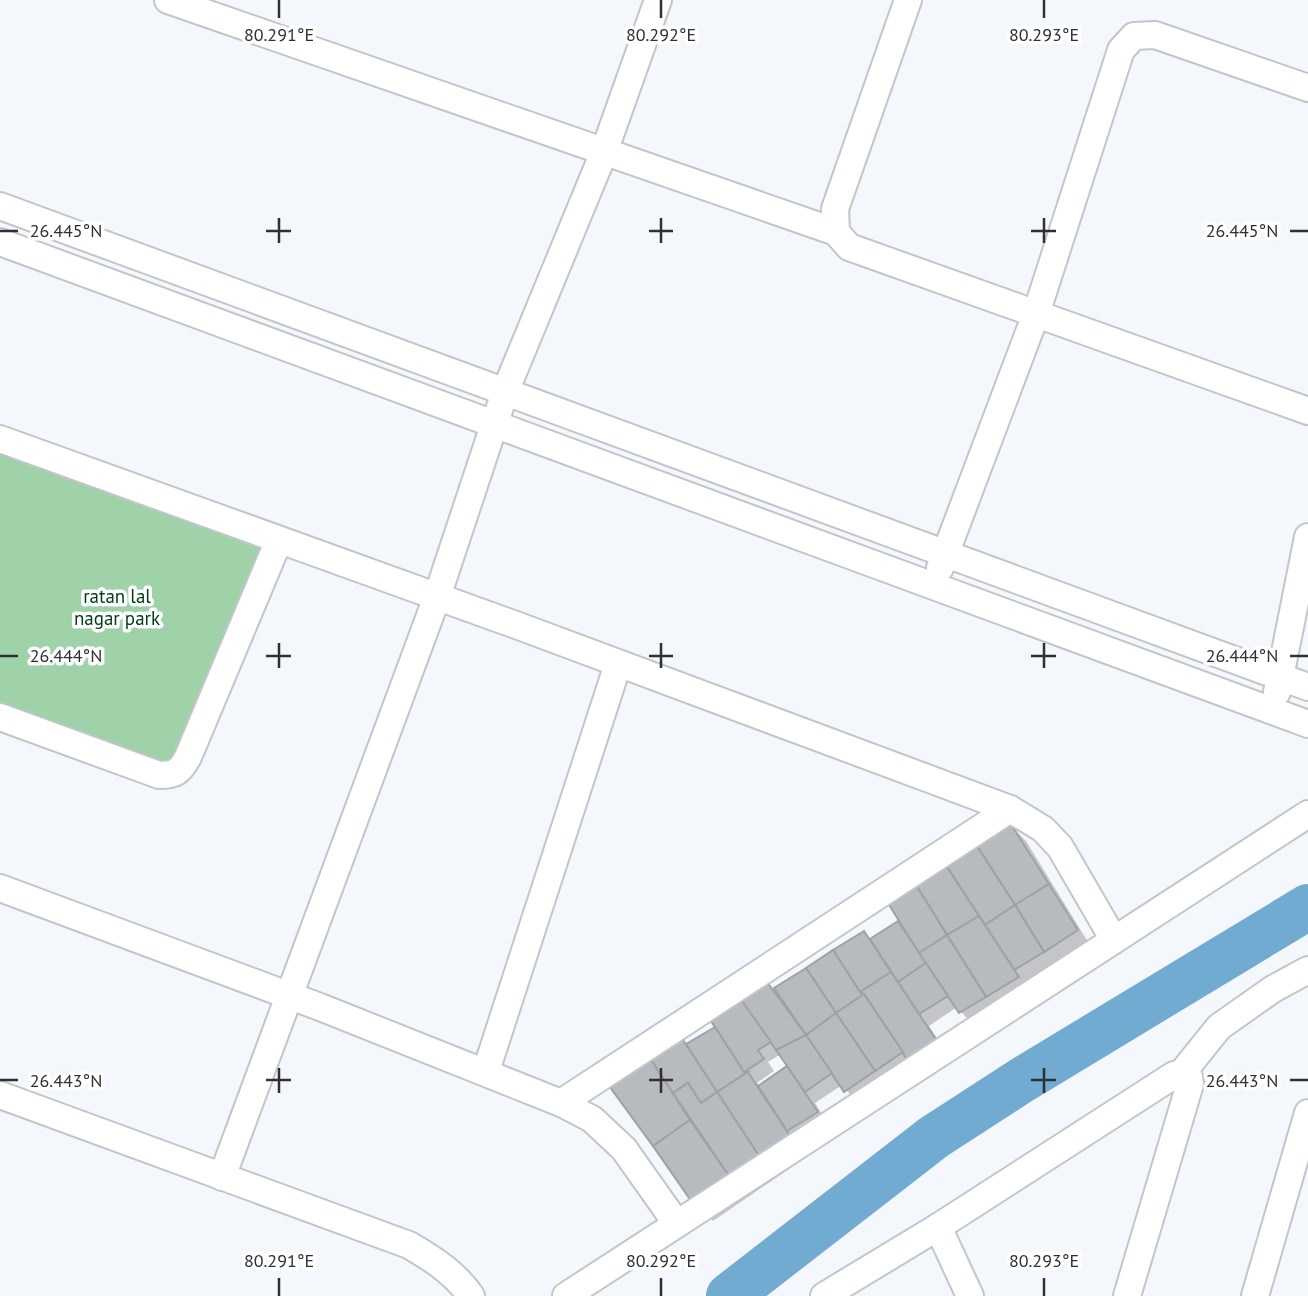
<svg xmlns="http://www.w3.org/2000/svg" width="1308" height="1296" font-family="'PT Sans',sans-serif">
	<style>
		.green { fill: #9fd2a8 }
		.shadow { fill: #0003; fill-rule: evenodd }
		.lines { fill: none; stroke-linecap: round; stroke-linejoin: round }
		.river { stroke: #71abd2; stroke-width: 46 }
		.building { fill: #b7babf; stroke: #9ea1a6; stroke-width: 2 }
		.minor-casing { stroke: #c2c6cb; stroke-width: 30 }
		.minor { stroke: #fff; stroke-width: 26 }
		.ticks { fill: none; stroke: #2f3032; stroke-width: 2.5 }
		.labels { text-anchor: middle; stroke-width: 7; stroke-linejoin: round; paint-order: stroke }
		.park-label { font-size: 19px; fill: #004018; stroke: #fff }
		.ticks-label { font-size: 18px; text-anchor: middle; fill: #2f3032; stroke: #fff; stroke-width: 7; stroke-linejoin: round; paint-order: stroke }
	</style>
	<rect width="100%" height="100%" fill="#f4f7fc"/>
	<!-- green -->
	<polygon class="green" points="0,439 275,538 175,771 0,710"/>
	<!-- shadow -->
	<path class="shadow" d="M1009 824 1026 841 1088 942 1024 982 1029 989 972 1024 957 1007 929 1026 947 1053 857 1102 842 1085 815 1103 828 1124 799 1142 808 1156 713 1221 695 1203 648 1057 653 1062 681 1039 687 1045 718 1027 764 980 774 990 864 933 871 940 901 921 910 879 918 886 960 860ZM781 1054 790 1067 760 1086 757 1083 774 1071 768 1062Z"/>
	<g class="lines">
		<!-- river -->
		<polyline class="river" points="729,1296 934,1137 1022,1080 1308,907"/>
	</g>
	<!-- building -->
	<g class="building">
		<polygon points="1009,821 1049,884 1015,905 975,843"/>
		<polygon points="975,843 1015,905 985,925 947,867 958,860 954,854"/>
		<polygon points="947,867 979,916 947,935 916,885"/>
		<polygon points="911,877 947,935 919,953 886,900"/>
		<polygon points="1049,884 1078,930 1044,952 1015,905"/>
		<polygon points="1015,905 1044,952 1014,970 985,925"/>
		<polygon points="979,916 1019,977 986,997 947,935"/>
		<polygon points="898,921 926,963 898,982 870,939"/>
		<polygon points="864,931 891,972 860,992 833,950"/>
		<polygon points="947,935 986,997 959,1013 919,953"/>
		<polygon points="833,950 860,992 864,994 836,1013 806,968"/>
		<polygon points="926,963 948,996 919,1014 898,982"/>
		<polygon points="806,968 836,1013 806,1035 774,988"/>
		<polygon points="891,972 937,1041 908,1061 864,994 860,992"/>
		<polygon points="764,978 806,1035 776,1050 738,996"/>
		<polygon points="864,994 903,1052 875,1071 836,1013"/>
		<polygon points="742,1001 771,1042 758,1050 764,1059 744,1072 711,1021"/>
		<polygon points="836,1013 875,1071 844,1092 806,1035"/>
		<polygon points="715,1027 744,1072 748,1072 717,1092 686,1044"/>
		<polygon points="806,1035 832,1073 805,1092 776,1050"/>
		<polygon points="681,1037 717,1092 701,1103 688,1083 673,1093 648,1055"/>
		<polygon points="648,1055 690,1120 653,1146 607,1083"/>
		<polygon points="787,1066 818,1112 787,1131 758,1086"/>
		<polygon points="748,1072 792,1139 761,1159 717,1092"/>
		<polygon points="688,1083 701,1103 717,1092 761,1159 731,1179 673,1093"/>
		<polygon points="690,1120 731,1179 694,1205 653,1146"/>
	</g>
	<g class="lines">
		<defs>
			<g id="minor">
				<polyline points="168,0 836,232 849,247 1308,411"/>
				<polyline points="0,206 1308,687"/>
				<polyline points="836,232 835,209 908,0"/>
				<polyline points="0,242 1308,724"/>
				<polyline points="0,439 516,625 1010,809 1043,829 1060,847 1114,940"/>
				<polyline points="940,568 1036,314 1121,50 1134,36 1155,35 1308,88"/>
				<polyline points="1277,692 1308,537"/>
				<path d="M0 717 159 775C175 775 180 772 188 757L279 540"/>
				<polyline points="0,888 320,1007 561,1103 592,1119 624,1149 677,1224"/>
				<polyline points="486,1071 618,664"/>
				<polyline points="1182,1073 1219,1027 1273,989 1308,970"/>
				<path d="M0 1095 409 1245C433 1259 455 1273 471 1296"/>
				<polyline points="561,1103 1010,809"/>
				<polyline points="222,1177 437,597 505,392 604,152 658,0"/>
				<polyline points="938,1227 970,1296"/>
				<polyline points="566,1296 1308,814"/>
				<polyline points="824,1296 938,1227 1174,1075 1182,1073 1189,1077 1190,1084 1127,1296"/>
				<polyline points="1255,1296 1308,1113"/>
			</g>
		</defs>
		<!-- minor casing -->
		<use href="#minor" class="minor-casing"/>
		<!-- minor -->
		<use href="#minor" class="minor"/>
	</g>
	<!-- ticks -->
	<path class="ticks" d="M279 0V18M661 0V18M1044 0V18M279 218V243M661 218V243M1044 218V243M0 231H18M266 231H291M649 231H673M1031 231H1056M1290 231H1308M279 643V668M661 643V668M1044 643V668M0 656H18M266 656H291M649 656H673M1031 656H1056M1290 656H1308M279 1068V1093M661 1068V1093M1044 1068V1093M0 1080H18M266 1080H291M649 1080H673M1031 1080H1056M1290 1080H1308M279 1278V1296M661 1278V1296M1044 1278V1296"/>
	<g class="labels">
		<!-- park labels -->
		<g class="park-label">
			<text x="117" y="603">ratan lal<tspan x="117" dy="22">nagar park</tspan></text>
		</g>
	</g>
	<g class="ticks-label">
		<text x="279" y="41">80.291°E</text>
		<text x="661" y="41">80.292°E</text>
		<text x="1044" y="41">80.293°E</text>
		<text x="66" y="237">26.445°N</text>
		<text x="1242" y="237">26.445°N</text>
		<text x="66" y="662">26.444°N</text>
		<text x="1242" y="662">26.444°N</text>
		<text x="66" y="1087">26.443°N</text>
		<text x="1242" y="1087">26.443°N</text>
		<text x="279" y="1267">80.291°E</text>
		<text x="661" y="1267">80.292°E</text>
		<text x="1044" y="1267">80.293°E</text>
	</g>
</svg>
